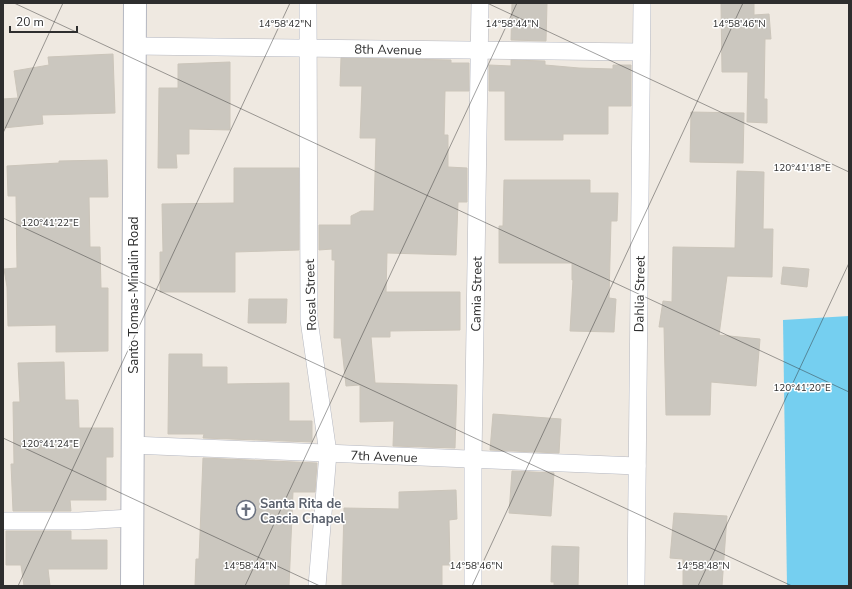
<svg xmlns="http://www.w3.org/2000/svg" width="852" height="589" font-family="'Nunito Sans',sans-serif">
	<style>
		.water { fill: #75cff0 }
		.building { fill: #cbc7bf; stroke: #cbc5ba }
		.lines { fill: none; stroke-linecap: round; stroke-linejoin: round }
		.street-casing { stroke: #b4b7c1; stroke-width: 18 }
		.secondary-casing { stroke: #b4b7c1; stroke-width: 24 }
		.street { stroke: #fff; stroke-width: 17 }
		.secondary { stroke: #fff; stroke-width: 22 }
		.ticks { fill: none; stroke: #2e2e2e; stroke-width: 1; stroke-opacity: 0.45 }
		.labels { text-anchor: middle; stroke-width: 3; stroke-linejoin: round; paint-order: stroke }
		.street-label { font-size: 13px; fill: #2e2e2e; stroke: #fff }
		.worship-label { font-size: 13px; font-weight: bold; fill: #5b616d; stroke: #fff; text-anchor: start }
		.ticks-label { font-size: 10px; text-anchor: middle; fill: #2e2e2e; stroke: #fff; stroke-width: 3; stroke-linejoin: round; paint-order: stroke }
	</style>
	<rect width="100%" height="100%" fill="#efe9e1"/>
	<!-- water -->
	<polygon class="water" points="849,316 849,586 787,586 783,320"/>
	<!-- building -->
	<g class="building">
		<polygon points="512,3 547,3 546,41 511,40"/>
		<polygon points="721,3 754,3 754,15 769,14 771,39 765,39 764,99 767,99 767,123 747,122 748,72 722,72"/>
		<polygon points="113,54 115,113 42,115 43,124 3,128 3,99 18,98 14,71 49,65 48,57"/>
		<polygon points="341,58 451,60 451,63 469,63 469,91 445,91 444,135 448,135 448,167 467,168 467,202 458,202 456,255 387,253 386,292 460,292 460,330 390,331 390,337 371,337 375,383 457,385 455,448 393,446 394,421 360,422 360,385 346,386 341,338 334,338 335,260 332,260 332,249 319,250 319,225 351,225 351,216 361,211 374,211 376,138 360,138 362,86 340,86"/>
		<polygon points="511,60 545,61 545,65 579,68 613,69 613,65 631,65 631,106 608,106 608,134 563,134 563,140 505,140 505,91 489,91 489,65 511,66"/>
		<polygon points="230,62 230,130 189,129 189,154 176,154 177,168 158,168 159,88 178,88 178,64"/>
		<polygon points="691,112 744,113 743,163 690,162"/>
		<polygon points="107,160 108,197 89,197 90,247 100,247 101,288 108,288 108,351 56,352 56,325 8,326 7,287 4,269 17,268 16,196 8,196 7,166 59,163 59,161"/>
		<polygon points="234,168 299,168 299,250 235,252 235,292 160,292 160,252 163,252 162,204 234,203"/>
		<polygon points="737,171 764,172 763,229 773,229 772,277 727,276 719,335 760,339 756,386 711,382 710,415 666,415 664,327 659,327 663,301 672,302 673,247 735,248"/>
		<polygon points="504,180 590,180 590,193 618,193 617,221 611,221 609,298 616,299 614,332 570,331 573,280 572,280 572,263 499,263 499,226 503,226"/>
		<polygon points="783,267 809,269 807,287 781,284"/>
		<polygon points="249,299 287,299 286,323 248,323"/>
		<polygon points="169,354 202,354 202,367 227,367 227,384 289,383 289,421 312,421 312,442 203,438 204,434 168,434"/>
		<polygon points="64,362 65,400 78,400 79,428 113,428 113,457 106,457 106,500 70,500 71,511 13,511 11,464 14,464 13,402 20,402 18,363"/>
		<polygon points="493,414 561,419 559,453 490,450"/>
		<polygon points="203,458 317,463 315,492 293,492 289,586 195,586 196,559 199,559"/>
		<polygon points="512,471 554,473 551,516 509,513"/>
		<polygon points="456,490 457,519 449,520 450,565 442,565 442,586 342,586 344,508 399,509 399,492"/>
		<polygon points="674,513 727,516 722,586 683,586 683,559 670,558"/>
		<polygon points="6,531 71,531 71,540 107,540 107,569 48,569 50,586 24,586 21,565 6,565"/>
		<polygon points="552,546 579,547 578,586 554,586 554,582 551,582"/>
	</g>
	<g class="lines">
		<defs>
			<g id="street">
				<polyline points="308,3 309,320 328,453 317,586"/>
				<polyline points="135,46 641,52"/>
				<polyline points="132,445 637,466"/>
				<polyline points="3,521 79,521 131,518"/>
				<polyline points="473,586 473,459 480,3"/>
				<polyline points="636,586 642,3"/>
			</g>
			<polyline id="secondary" points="132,586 135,3"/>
		</defs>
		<!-- street casing -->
		<use href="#street" class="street-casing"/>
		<!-- secondary casing -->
		<use href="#secondary" class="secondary-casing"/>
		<!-- street -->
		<use href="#street" class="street"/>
		<!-- secondary -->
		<use href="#secondary" class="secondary"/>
	</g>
	<!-- ticks -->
	<path class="ticks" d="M14 3 849 392M487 3 849 172M3 133 63 3M3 218 792 586M3 438 320 586M18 586 290 3M245 586 517 3M472 586 743 3M698 586 849 263"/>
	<!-- icons -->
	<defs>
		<symbol id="church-ring" viewBox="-11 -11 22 22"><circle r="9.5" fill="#fff" stroke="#6b7280" stroke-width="1.5"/><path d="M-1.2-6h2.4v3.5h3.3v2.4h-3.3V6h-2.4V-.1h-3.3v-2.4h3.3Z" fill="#6b7280"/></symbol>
	</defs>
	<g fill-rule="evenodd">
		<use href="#church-ring" x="235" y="499" width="22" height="22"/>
	</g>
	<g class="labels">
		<!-- street labels -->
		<g class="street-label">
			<text transform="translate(388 49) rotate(1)" y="5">8th Avenue</text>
			<text transform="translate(476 294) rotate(-89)" y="5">Camia Street</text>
			<text transform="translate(639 294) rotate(-89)" y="5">Dahlia Street</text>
			<text transform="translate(133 295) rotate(-90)" y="5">Santo Tomas-Minalin Road</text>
			<text transform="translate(310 295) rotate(-92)" y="5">Rosal Street</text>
			<text transform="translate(384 456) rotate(2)" y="5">7th Avenue</text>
		</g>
		<!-- worship labels -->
		<g class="worship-label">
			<text x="260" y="508">Santa Rita de<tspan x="260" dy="15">Cascia Chapel</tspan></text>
		</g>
	</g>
	<g class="ticks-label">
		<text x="285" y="27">14°58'42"N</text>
		<text x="512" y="27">14°58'44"N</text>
		<text x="739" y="27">14°58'46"N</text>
		<text x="802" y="171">120°41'18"E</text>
		<text x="50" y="226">120°41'22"E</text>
		<text x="802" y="391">120°41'20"E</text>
		<text x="50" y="447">120°41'24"E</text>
		<text x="250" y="569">14°58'44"N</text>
		<text x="476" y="569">14°58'46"N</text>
		<text x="703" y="569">14°58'48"N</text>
	</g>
	<!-- border -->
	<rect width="852" height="589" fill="none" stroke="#2e2e2e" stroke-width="8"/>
	<!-- scale -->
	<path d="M10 26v6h67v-6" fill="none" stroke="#2e2e2e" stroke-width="2"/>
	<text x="16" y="26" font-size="12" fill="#2e2e2e" stroke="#ffffff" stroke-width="3" paint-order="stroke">20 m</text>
</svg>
